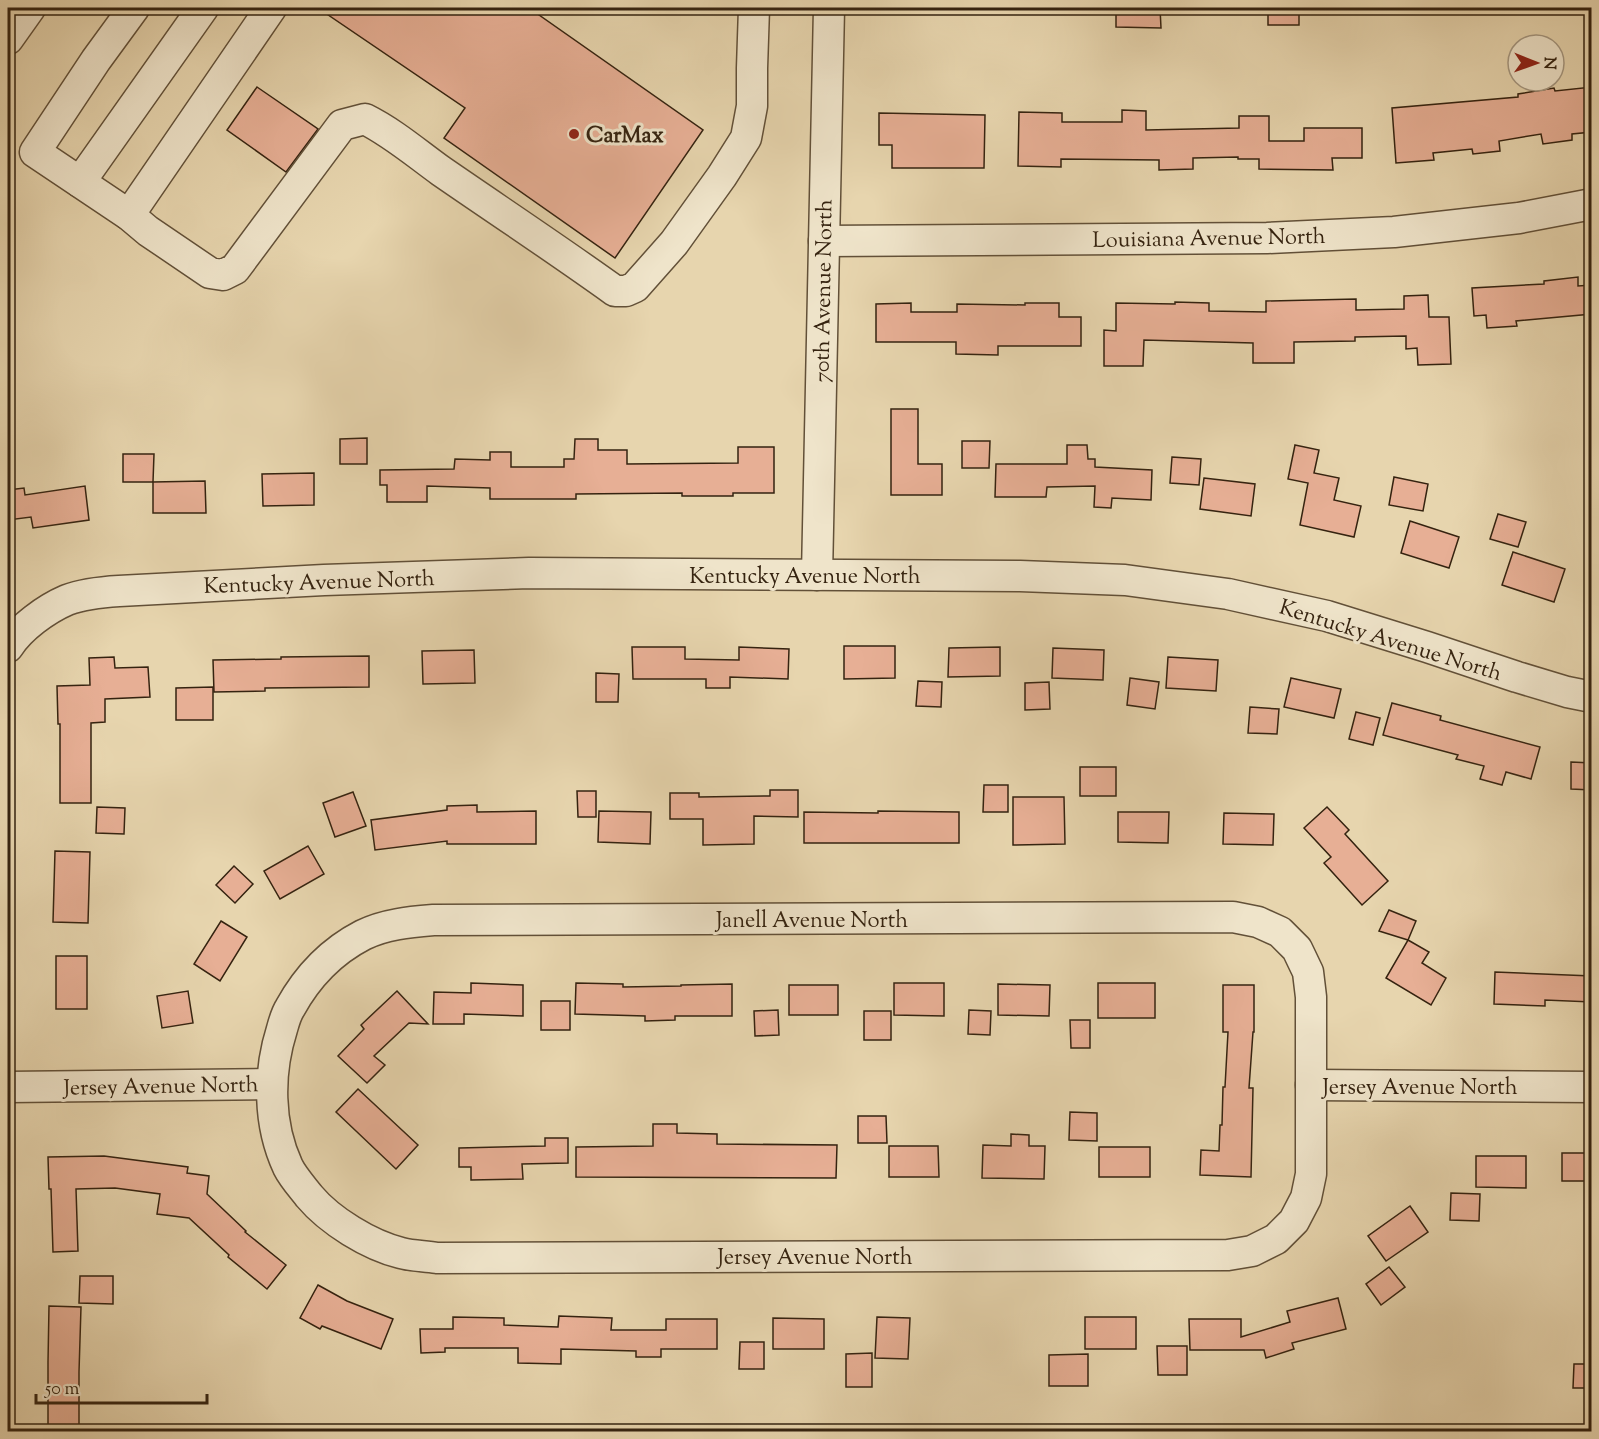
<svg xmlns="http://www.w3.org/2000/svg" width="1599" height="1439" font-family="'Sorts Mill Goudy',serif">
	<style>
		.building { fill: #e7af95; stroke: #352310; stroke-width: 1.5 }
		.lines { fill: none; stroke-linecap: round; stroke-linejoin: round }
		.minor-casing { stroke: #625038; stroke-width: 33 }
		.minor { stroke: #efe4ca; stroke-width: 30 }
		.poi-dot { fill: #8f2418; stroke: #efe4ca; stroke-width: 2 }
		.labels { text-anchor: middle; stroke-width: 6; stroke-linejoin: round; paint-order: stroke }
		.poi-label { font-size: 22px; font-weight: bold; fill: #352310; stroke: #efe4ca; text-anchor: start }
		.street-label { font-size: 22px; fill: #352310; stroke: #efe4ca }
	</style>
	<rect width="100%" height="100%" fill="#e7d5ae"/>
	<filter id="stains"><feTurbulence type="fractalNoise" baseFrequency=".00333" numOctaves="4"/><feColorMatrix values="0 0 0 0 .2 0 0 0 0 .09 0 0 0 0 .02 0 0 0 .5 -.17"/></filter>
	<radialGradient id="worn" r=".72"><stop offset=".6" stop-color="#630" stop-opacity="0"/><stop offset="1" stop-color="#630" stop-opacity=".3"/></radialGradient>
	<!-- building -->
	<g class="building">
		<polygon points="318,8 529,8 703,130 615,258 444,138 465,108"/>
		<polygon points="1116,8 1160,8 1161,28 1116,27"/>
		<rect x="1268" y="8" width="31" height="17"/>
		<polygon points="257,87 318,129 286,172 227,130"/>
		<polygon points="1592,87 1592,132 1572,134 1572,140 1543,144 1541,134 1499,141 1500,151 1473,154 1472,149 1433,153 1434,160 1396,163 1392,108 1518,97 1518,94 1554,88 1555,91"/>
		<polygon points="1122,110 1146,111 1146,130 1239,128 1239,116 1269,116 1269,141 1304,141 1304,128 1362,128 1362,158 1332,158 1333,170 1259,169 1259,159 1238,159 1238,157 1193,158 1193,169 1159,170 1159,160 1061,159 1061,167 1018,166 1019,112 1062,113 1062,122 1122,122"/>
		<polygon points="879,113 985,115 984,168 892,168 892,145 879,145"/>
		<polygon points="1578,277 1578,286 1592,285 1592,314 1516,321 1517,326 1487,328 1486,315 1474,316 1472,288 1544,284 1544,281"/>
		<polygon points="1428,295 1429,317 1449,317 1451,364 1418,365 1417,348 1406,349 1406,336 1355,337 1355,341 1294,342 1294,363 1253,363 1253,343 1144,340 1143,366 1104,366 1104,330 1116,331 1116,303 1175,304 1175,302 1209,303 1209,311 1266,312 1266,301 1356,299 1356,310 1404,309 1404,296"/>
		<polygon points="911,303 911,312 957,312 957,304 1025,305 1025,303 1059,303 1059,317 1081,317 1081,346 998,346 998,355 956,354 956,342 876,342 876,304"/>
		<polygon points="891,409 918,409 918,464 942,464 942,495 891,495"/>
		<polygon points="367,438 367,464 340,464 340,439"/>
		<polygon points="575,439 598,439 598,450 627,450 627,464 738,463 738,447 774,447 774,493 733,493 733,496 682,496 682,493 576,494 576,499 490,499 490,488 427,486 427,502 387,502 387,485 380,485 380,470 454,469 455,459 490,460 490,452 511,452 511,467 564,467 564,459 574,459"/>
		<polygon points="962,441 990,441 989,468 962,468"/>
		<polygon points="1067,445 1087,445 1088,459 1095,459 1095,467 1152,470 1151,500 1112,498 1111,508 1094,507 1095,486 1047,487 1046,497 995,497 996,464 1067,464"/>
		<polygon points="1295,445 1319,450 1314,473 1339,478 1334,500 1361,506 1354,537 1300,525 1308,483 1288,479"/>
		<polygon points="123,454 154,454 153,482 123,482"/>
		<polygon points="1172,457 1201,459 1199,485 1170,483"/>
		<polygon points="314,473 314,505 263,506 262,474"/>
		<polygon points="1394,477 1428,484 1423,511 1389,505"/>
		<polygon points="1204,478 1255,484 1251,516 1200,509"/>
		<polygon points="205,481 206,513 153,513 153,482"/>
		<polygon points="85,486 89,520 33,528 31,517 8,520 8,490 24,488 25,495"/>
		<polygon points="1498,514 1526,522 1518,547 1490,539"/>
		<polygon points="1410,521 1459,537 1449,568 1401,553"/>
		<polygon points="1513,552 1565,569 1554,602 1502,585"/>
		<polygon points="844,646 895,646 895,678 844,679"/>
		<polygon points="632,647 685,647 685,659 739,660 739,647 789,649 788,679 730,677 730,688 706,688 706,679 633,679"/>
		<polygon points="1000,647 1000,676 948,677 949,648"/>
		<polygon points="1053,648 1104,650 1103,680 1052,678"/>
		<polygon points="474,650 475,683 423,684 422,651"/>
		<polygon points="369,656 369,687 265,688 265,691 214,692 213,660 281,659 281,657"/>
		<polygon points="114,657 115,668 148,667 150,697 105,699 105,722 91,723 91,803 60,803 60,724 58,724 57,686 90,685 89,658"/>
		<polygon points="1168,657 1218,660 1216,691 1166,688"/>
		<polygon points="596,673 619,674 618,702 596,702"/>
		<polygon points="1130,678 1159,682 1155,709 1127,705"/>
		<polygon points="1291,678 1341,689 1334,718 1284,707"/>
		<polygon points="918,681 942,682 941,707 916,706"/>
		<polygon points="1049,682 1050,709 1025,710 1025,683"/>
		<polygon points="213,687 213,720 176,720 176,688"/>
		<polygon points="1392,703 1441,716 1440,720 1540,747 1531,779 1506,772 1502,785 1480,779 1484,766 1456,759 1458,755 1383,735"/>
		<polygon points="1250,707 1279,709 1277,734 1248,733"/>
		<polygon points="1356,712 1380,718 1373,745 1349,739"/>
		<polygon points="1571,762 1592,763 1592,790 1571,789"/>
		<rect x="1080" y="767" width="36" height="29"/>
		<polygon points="984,785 1008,785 1008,812 983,812"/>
		<polygon points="770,790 798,790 798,817 754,816 754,844 703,845 703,819 670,819 670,793 699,793 699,797 770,796"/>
		<polygon points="577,791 596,791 596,817 578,817"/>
		<polygon points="353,792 366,826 335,837 323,803"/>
		<polygon points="1013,797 1064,797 1065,844 1013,845"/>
		<polygon points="477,805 477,812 536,811 536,844 447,844 447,841 375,850 371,820 447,810 447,806"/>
		<polygon points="97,807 125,808 124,834 96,833"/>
		<polygon points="1327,807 1349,830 1345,834 1388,881 1362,905 1324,863 1331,857 1304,828"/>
		<polygon points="599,811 651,812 650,844 598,842"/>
		<polygon points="878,811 959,812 959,843 804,843 804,812 878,813"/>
		<polygon points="1118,812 1169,812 1168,843 1118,842"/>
		<polygon points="1224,813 1274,814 1273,845 1223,844"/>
		<polygon points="308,846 324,874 280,899 264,871"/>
		<polygon points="55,851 90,852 88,923 53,922"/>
		<polygon points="234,866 253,884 235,903 216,885"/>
		<polygon points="1389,910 1416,921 1408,940 1379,931"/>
		<polygon points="221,921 247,937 220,981 194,964"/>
		<polygon points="1408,940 1429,952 1422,963 1446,978 1431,1005 1386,978"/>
		<rect x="56" y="956" width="31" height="53"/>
		<polygon points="1495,972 1592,976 1592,1002 1545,1000 1545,1006 1494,1004"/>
		<polygon points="471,983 523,985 523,1016 464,1014 464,1024 433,1024 434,992 471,993"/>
		<polygon points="576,983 623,984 623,987 681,986 681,985 732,984 732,1016 675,1016 675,1020 645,1021 645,1016 575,1014"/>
		<polygon points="894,983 944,983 944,1016 894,1015"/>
		<rect x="1098" y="983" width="57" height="35"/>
		<polygon points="998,984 1050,985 1049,1016 998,1015"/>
		<rect x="789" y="985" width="49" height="30"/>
		<polygon points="1223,985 1254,985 1254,1032 1253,1032 1249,1088 1253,1088 1251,1177 1200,1175 1201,1150 1219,1151 1220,1125 1222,1125 1223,1087 1225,1087 1228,1032 1223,1032"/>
		<polygon points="188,991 193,1023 162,1028 157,996"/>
		<polygon points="397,991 428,1024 409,1023 374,1056 385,1065 367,1083 338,1056 364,1029 361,1025"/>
		<rect x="541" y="1001" width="29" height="29"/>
		<polygon points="778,1010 779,1035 755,1036 754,1011"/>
		<polygon points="969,1010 991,1011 990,1035 968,1034"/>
		<rect x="864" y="1011" width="27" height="29"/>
		<polygon points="1070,1020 1090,1020 1090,1048 1071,1048"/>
		<polygon points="358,1089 418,1145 396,1169 336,1112"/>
		<polygon points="1070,1112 1097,1113 1097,1141 1069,1140"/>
		<polygon points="858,1116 886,1116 887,1143 858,1143"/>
		<polygon points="653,1124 677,1124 677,1133 717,1134 717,1144 837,1145 836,1178 576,1177 576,1147 653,1146"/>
		<polygon points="1011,1134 1029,1135 1029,1146 1045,1146 1044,1179 982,1178 983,1145 1011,1146"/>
		<polygon points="545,1138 568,1138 568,1163 522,1164 523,1179 471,1180 471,1167 459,1167 459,1148 545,1146"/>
		<polygon points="889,1146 938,1146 939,1177 889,1177"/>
		<rect x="1099" y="1147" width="51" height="30"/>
		<rect x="1562" y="1153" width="30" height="28"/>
		<polygon points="104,1156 188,1167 187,1173 209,1176 207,1194 246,1231 245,1232 286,1265 267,1289 228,1257 229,1255 189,1218 157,1214 160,1194 115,1188 76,1189 78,1251 53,1252 51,1189 49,1189 48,1157"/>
		<polygon points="1476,1156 1526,1156 1526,1188 1476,1187"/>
		<polygon points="1451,1193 1480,1194 1479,1221 1450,1220"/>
		<polygon points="1410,1206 1428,1232 1386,1261 1368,1236"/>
		<polygon points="1389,1267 1405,1287 1381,1305 1366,1284"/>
		<polygon points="80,1276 113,1276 113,1304 79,1303"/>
		<polygon points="318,1285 347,1301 393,1319 381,1349 322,1326 320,1329 300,1318"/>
		<polygon points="1338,1298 1346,1329 1292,1343 1294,1349 1266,1358 1264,1350 1190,1350 1189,1319 1241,1319 1241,1337 1290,1322 1287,1311"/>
		<polygon points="49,1306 81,1307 79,1372 79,1431 48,1431 48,1362"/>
		<polygon points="559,1316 612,1318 611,1330 666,1330 666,1319 717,1319 717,1349 661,1349 661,1357 636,1357 636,1351 561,1349 561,1364 518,1363 518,1348 445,1348 445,1352 421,1353 420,1329 453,1329 453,1317 504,1318 504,1325 558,1327"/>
		<polygon points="877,1317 910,1318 908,1359 875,1358"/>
		<rect x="1085" y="1317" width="51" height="32"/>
		<polygon points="773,1318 824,1319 824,1349 773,1349"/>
		<polygon points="740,1342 764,1342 764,1369 739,1369"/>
		<polygon points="1157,1346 1187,1346 1187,1375 1158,1375"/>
		<polygon points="872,1353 872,1387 846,1387 846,1354"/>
		<polygon points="1088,1354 1088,1386 1049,1386 1049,1355"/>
		<polygon points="1574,1364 1592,1364 1592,1388 1573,1388"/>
	</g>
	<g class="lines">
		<defs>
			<g id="minor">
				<path d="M134 8 96 60 35 152 129 215 148 231 210 273 223 275 235 269 342 125 365 119C393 133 416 153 441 171 499 211 558 250 615 291H626L635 287 674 243 722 176 746 138 752 106V68L754 8"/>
				<polyline points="8,39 30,8"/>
				<polyline points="80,182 203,8"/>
				<polyline points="129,215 271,8"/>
				<polyline points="824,241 1267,238 1394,232 1519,218 1592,204"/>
				<polyline points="817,575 829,8"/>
				<path d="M8 647C20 628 46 609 67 600 83 594 102 592 119 591L324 580 529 573 1020 576 1125 580 1228 594 1327 616 1427 647 1517 677 1567 692 1592 697"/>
				<path d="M1233 917 1258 922 1280 932 1297 949 1308 972 1311 997V1174L1306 1198 1294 1221 1276 1239 1252 1251 1228 1255 437 1258C425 1256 412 1256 401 1253 369 1245 330 1221 309 1196 302 1187 293 1177 288 1167 268 1124 268 1073 282 1029 284 1022 286 1014 290 1008 307 977 332 951 363 935 385 924 410 922 434 920Z"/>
				<polyline points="1311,1085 1592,1087"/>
				<polyline points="8,1087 271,1084"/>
			</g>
		</defs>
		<!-- minor casing -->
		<use href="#minor" class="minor-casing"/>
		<!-- minor -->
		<use href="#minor" class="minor"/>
	</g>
	<!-- markers -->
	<circle class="poi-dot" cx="574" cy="134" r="6"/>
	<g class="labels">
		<!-- poi labels -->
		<g class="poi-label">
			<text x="586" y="142">CarMax</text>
		</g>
		<!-- street labels -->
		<g class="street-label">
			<text transform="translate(1209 237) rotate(-1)" y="8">Louisiana Avenue North</text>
			<text transform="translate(822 291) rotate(-89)" y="8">70th Avenue North</text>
			<text x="805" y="583">Kentucky Avenue North</text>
			<text transform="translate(319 581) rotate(-2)" y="8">Kentucky Avenue North</text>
			<text transform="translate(1391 639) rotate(17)" y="8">Kentucky Avenue North</text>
			<text x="812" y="927">Janell Avenue North</text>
			<text transform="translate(161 1085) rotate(-1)" y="8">Jersey Avenue North</text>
			<text x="1420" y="1094">Jersey Avenue North</text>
			<text x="815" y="1264">Jersey Avenue North</text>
		</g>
	</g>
	<!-- margin -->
	<rect width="1599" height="1439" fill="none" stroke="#e7d5ae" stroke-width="30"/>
	<rect x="9" y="9" width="1581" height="1421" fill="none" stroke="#352310" stroke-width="3"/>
	<rect x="15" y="15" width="1569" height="1409" fill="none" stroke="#352310" stroke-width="1.5"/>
	<!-- north arrow -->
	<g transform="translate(1536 63) rotate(91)"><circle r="28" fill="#efe4ca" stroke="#a59780" stroke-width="1.5"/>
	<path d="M0-4.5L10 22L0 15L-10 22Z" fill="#8f2418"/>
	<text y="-9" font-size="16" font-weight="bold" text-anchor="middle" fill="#352310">N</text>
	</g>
	<!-- scale -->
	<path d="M36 1394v9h171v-9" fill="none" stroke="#352310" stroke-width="3"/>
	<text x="45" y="1394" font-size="18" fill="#352310" stroke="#efe4ca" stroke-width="4.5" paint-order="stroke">50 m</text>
	<rect width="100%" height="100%" filter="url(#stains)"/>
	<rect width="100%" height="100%" fill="url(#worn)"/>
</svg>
